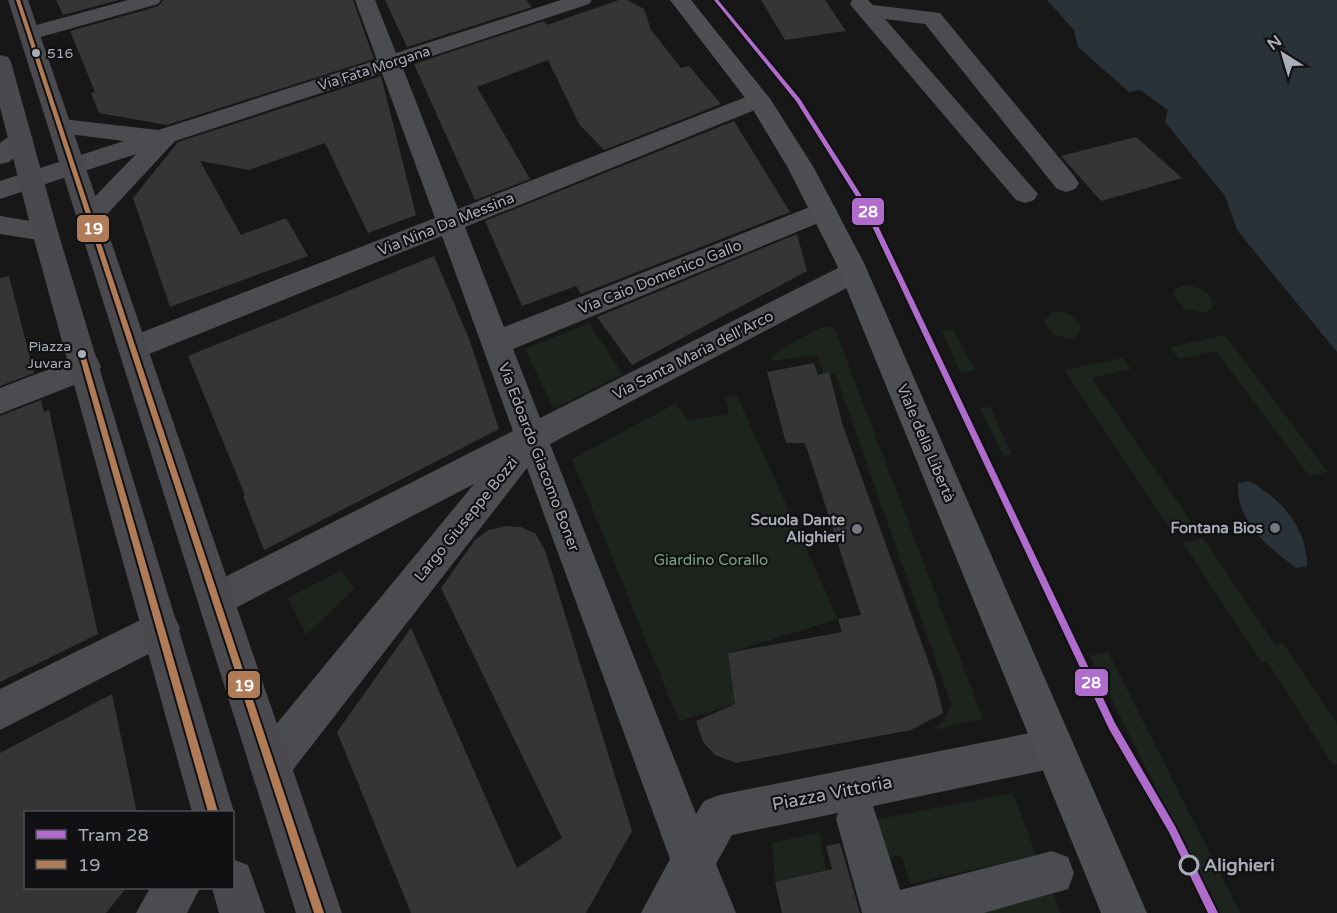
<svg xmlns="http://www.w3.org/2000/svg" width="1337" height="913" font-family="'Varela Round',sans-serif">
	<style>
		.green { fill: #1d241e }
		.water { fill: #2a3239 }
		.building { fill: #353536 }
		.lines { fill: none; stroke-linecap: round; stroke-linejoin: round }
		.street { fill: #4b4c50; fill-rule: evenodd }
		.secondary { fill: #4a4a4e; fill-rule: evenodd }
		.primary { fill: #4d4f52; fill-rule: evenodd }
		.bus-1-casing { stroke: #111113; stroke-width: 4 }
		.bus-1 { fill: #b07c57; fill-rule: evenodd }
		.tram-1-casing { stroke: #111113; stroke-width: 4 }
		.tram-1 { fill: #b06ccc; fill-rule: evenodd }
		.bus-dot { fill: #a8adb8; stroke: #111113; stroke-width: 2 }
		.poi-dot { fill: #757880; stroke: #111113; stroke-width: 2 }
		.stop-dot { fill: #111113; stroke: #a8adb8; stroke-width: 3 }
		.labels { text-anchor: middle; stroke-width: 4.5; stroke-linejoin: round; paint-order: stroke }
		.bus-label { font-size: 14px; fill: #a8adb8; stroke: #111113; text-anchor: start }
		.far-street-label { font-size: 14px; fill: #a8adb8; stroke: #111113 }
		.street-label { font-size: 15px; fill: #a8adb8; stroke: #111113 }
		.poi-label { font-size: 15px; font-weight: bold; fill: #a8adb8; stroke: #111113; text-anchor: end }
		.park-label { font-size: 15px; fill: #7fa381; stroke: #111113 }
		.near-street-label { font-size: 18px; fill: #a8adb8; stroke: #111113 }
		.near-stop-label { font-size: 18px; font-weight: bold; fill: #a8adb8; stroke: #111113; text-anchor: start }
		.line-badge { stroke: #111113; stroke-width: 2 }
		.badge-label { font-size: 16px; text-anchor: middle; font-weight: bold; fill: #fff }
	</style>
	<rect width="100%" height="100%" fill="#171717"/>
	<!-- green -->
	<g class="green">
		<path d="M1181 286C1196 284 1213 291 1213 307L1205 313 1185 309 1174 296V291Z"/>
		<path d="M1052 312C1064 311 1075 314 1081 326L1079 334 1071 339 1053 334 1044 321Z"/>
		<polygon points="589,323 623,374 554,409 525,349"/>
		<polygon points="822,327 834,327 983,719 933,730 944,721 951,704 835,373 824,374 817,355 769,361 778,351"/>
		<polygon points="953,329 975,370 960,372 942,331"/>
		<polygon points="1225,335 1328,472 1309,476 1216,351 1179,359 1170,347"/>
		<polygon points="1123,358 1131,369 1092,378 1192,523 1170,529 1064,370"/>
		<polygon points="737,396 838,619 728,653 735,704 679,721 572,459 675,404 689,420 729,414 725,397"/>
		<polygon points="990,406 1012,455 1003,455 980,409"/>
		<polygon points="1203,538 1275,645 1283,643 1337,724 1337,764 1333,765 1267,661 1262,663 1183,543"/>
		<polygon points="341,570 354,589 306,635 288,598"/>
		<polygon points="1108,652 1240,913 1218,913 1090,656"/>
		<polygon points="1013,793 1036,855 910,884 901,855 879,859 868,821"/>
		<polygon points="819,832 826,870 775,882 772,843"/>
		<polygon points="1049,883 1061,913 980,913"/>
	</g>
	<!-- water -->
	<g class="water">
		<polygon points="1047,0 1337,0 1337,352 1237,230 1225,196 1165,122 1168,110 1140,90 1129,92 1078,47 1074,30"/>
		<path d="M1249 481C1281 499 1307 527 1307 566L1296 568C1267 546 1236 522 1238 483Z"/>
	</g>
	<!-- building -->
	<g class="building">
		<polygon points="56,0 119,0 63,15"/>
		<polygon points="163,0 353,0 374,59 167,125 99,113 91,93 95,92 70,31 159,6"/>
		<polygon points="385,0 526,0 532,7 407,47"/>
		<polygon points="619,0 627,0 644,9 651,30 681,68 689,66 721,104 604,150 579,124 548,60 477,87 530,179 475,200 414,64 544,21 547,25"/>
		<polygon points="761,0 825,0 846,31 785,40"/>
		<polygon points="381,76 416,215 368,233 325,143 249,170 200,161 241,235 286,218 308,256 170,307 133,198 178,142"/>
		<polygon points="734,121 790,212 581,294 576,286 522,306 485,221"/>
		<polygon points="1136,137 1182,178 1101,201 1061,156"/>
		<polygon points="797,234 807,271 632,365 597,317"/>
		<polygon points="434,256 470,341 499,429 264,550 243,496 245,495 188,356"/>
		<polygon points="9,276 34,373 0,386 0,278"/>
		<polygon points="814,363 818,375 829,372 843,426 935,680 943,713 911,730 736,763 715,755 703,742 696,721 735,704 728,653 842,632 838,619 861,615 805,443 786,443 767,372"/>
		<polygon points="41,400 44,412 49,410 98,634 0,682 0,416"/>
		<polygon points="506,526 521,527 535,533 545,550 632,831 586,913 411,913 337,732 411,628 517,868 562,838 441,588 475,540 489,530"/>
		<polygon points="112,694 137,813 26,813 26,888 126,888 106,913 0,913 0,753"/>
		<polygon points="840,843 860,913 782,913 775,882 832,869 826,846"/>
	</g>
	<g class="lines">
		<!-- street -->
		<g class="street">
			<polygon points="128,0 161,0 158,4 30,40 22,39 19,34 22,29"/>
			<polygon points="355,0 375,0 396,53 561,0 592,0 589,4 402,66 458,209 751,95 767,95 771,100 767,105 465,227 504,327 815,205 824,202 833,205 837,211 833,217 513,349 540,418 844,265 854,262 864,265 868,272 864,279 550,444 696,814 704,801 719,795 1055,728 1069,734 1075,748 1069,762 1055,768 873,806 900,890 1052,851 1068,857 1074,873 1068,889 984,913 862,913 836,819 838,813 732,835 716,864 736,913 641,913 670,859 527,468 285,780 270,786 255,780 249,765 255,750 474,484 216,618 203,612 198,600 203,588 513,431 442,236 144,356 133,360 122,356 118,348 122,340 435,218 382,73 175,141 98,224 89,227 80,224 76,218 80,212 136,154 0,199 0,181 124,141 53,132 50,127 53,122 62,119 158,130 377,60"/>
			<polygon points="852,0 868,0 873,5 940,13 1075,177 1079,183 1075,189 1066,192 1057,189 925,24 885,19 1038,194 1034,200 1025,203 1016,200 853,8 850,4"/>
			<polygon points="21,131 30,134 33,139 9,162 0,164 0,143 12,134"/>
			<polygon points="0,216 55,225 58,232 55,239 45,241 0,234"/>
			<polygon points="86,355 97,358 101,367 97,376 0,414 0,388"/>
			<polygon points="161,610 174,615 180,628 174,641 0,730 0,689"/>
			<polygon points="150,888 200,888 187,913 136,913"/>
		</g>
		<!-- secondary -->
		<g class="secondary">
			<polygon points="8,0 28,0 342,913 296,913"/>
			<polygon points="0,55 8,57 11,62 58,232 234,812 232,816 232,812 192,812 32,232 0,107"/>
			<polygon points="232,859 248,865 265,913 219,913 212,888 232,888"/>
		</g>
		<!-- primary -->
		<polygon class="primary" points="670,0 691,0 771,100 814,168 864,263 1147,913 1101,913 836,263 788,168 749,103"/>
		<defs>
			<g id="bus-1">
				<polygon points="16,0 20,0 324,913 314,913"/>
				<polygon points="82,351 85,354 218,812 208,812 79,354"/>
			</g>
		</defs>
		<!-- bus-1 casing -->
		<use href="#bus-1" class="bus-1-casing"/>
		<!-- bus-1 -->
		<use href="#bus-1" class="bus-1"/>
		<defs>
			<polygon id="tram-1" points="714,0 718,0 800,99 870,209 1115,723 1175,826 1218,913 1208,913 1169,832 1109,729 864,209 796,101"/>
		</defs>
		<!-- tram-1 casing -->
		<use href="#tram-1" class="tram-1-casing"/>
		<!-- tram-1 -->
		<use href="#tram-1" class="tram-1"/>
	</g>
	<!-- markers -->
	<g class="bus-dot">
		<circle cx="36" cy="53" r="5"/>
		<circle cx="82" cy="354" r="5"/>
	</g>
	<g class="poi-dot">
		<circle cx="1275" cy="528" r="6"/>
		<circle cx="857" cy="529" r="6"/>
	</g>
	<circle class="stop-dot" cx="1189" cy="865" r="9"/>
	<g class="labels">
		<!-- bus labels -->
		<g class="bus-label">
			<text x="47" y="58">516</text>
			<text x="71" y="351" text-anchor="end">Piazza<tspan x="71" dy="17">Juvara</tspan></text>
		</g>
		<!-- far-street labels -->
		<g class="far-street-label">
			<text transform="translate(374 68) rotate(-18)" y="5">Via Fata Morgana</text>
		</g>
		<!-- street labels -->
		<g class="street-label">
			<text transform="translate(446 224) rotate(-22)" y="5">Via Nina Da Messina</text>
			<text transform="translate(660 277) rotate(-22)" y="5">Via Caio Domenico Gallo</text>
			<text transform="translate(693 355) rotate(-27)" y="5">Via Santa Maria dell'Arco</text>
			<text transform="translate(926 443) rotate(67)" y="5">Viale della Libertà</text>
			<text transform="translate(539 457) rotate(69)" y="5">Via Edoardo Giacomo Boner</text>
			<text transform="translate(466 519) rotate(-51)" y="5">Largo Giuseppe Bozzi</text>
		</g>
		<!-- poi labels -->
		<g class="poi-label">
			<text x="845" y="525">Scuola Dante<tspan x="845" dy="17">Alighieri</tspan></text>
			<text x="1263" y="533">Fontana Bios</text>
		</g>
		<!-- park labels -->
		<g class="park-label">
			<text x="711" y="565">Giardino Corallo</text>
		</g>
		<!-- near-street labels -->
		<g class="near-street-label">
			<text transform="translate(832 793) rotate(-11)" y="6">Piazza Vittoria</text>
		</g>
		<!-- near-stop labels -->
		<g class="near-stop-label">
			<text x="1204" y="871">Alighieri</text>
		</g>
	</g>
	<g class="line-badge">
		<rect x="851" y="197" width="34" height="29" rx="6" fill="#b06ccc"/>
		<rect x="76" y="214" width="34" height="29" rx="6" fill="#b07c57"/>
		<rect x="1074" y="668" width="35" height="29" rx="6" fill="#b06ccc"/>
		<rect x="227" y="670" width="34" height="29" rx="6" fill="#b07c57"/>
	</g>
	<g class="badge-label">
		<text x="868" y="217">28</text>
		<text x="93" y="234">19</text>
		<text x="1091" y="688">28</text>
		<text x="244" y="691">19</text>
	</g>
	<!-- legend -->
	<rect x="24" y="811" width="210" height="78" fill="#111113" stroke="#4d4f55" stroke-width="1.5"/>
	<rect x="36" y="830" width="30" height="9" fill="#b06ccc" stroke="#4d4f55" stroke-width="1.5"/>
	<text x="78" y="841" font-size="18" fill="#a8adb8">Tram 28</text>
	<rect x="36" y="860" width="30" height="9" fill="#b07c57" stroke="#4d4f55" stroke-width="1.5"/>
	<text x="78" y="871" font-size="18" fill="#a8adb8">19</text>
	<!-- north arrow -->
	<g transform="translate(1283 54) rotate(323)" stroke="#111113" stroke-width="4.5" paint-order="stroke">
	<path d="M0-4.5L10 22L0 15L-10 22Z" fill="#a8adb8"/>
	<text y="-9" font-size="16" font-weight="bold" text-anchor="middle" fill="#a8adb8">N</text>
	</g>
</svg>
